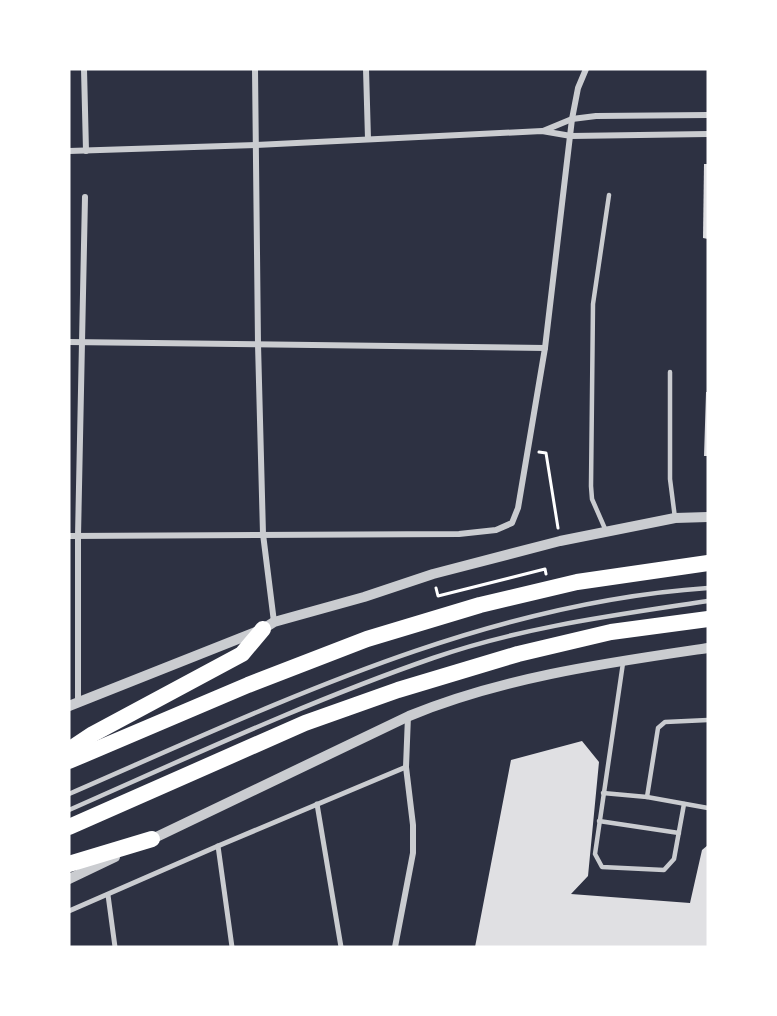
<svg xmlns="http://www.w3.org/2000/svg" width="777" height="1016" font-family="Poppins,sans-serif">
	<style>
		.building { fill: #e0e0e3 }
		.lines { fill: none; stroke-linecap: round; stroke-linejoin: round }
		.path { stroke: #fff; stroke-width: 3 }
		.service { stroke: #caccd0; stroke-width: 4.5 }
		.pedestrian { stroke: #caccd0; stroke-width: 5 }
		.minor { stroke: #caccd0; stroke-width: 6 }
		.tertiary { stroke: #caccd0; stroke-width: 10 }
		.trunk { stroke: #fff; stroke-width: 16 }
	</style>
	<rect width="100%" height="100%" fill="#2d3142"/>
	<!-- building -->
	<g class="building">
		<polygon points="704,164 708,164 708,239 703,238"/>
		<polygon points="706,392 708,392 708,456 704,456"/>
		<polygon points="582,741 599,762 588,876 571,894 690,903 702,850 708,845 708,947 475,947 511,760"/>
	</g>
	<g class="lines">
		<!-- path -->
		<g class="path">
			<polyline points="539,452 546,453 558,528"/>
			<polyline points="436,588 438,596 545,569 546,574"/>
		</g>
		<!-- service -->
		<g class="service">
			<polyline points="670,372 670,479 675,518"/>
			<polyline points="606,531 592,499 591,486 593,304 609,195"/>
			<polyline points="623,663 595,854 602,867 664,870 674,859 684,804"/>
			<polyline points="603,793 647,797 708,808"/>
			<path d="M69 794C274 705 482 603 708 588"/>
			<polyline points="647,797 658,728 665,722 708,720"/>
			<path d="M69 810C189 757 309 701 433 658 522 627 616 615 708 601"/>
			<polyline points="599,821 679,833"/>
		</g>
		<!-- pedestrian -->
		<g class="pedestrian">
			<polyline points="317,804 341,947"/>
			<polyline points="218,846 232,947"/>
			<polyline points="108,895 115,947"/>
			<polyline points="69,911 218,846 406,767"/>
		</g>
		<!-- minor -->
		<g class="minor">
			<polyline points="84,69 86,151"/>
			<polyline points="255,69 258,344 263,534 274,622"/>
			<polyline points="366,69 368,139"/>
			<polyline points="543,131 572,119 596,116 708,115"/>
			<polyline points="69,151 256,145 542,131 571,136 708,134"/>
			<polyline points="69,342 545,348"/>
			<polyline points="69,536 459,534 496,530 512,523 518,508 545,348 572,119 578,88 586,69"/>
			<polyline points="78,702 78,536 85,197"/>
			<polyline points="395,947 413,853 413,825 406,767 408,716"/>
		</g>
		<!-- tertiary -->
		<g class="tertiary">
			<polyline points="69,706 263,629 274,622 364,597 433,574 560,541 675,518 708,517"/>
			<path d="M148 841 409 716C504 677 606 663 708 648"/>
			<polyline points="69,879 115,857"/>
		</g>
		<!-- trunk -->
		<g class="trunk">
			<polyline points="69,750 93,734 242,654 263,629"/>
			<polyline points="69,761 248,685 367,639 480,605 577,582 708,563"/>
			<polyline points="69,827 305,723 398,690 518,654 611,632 708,619"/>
			<polyline points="69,864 152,839"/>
		</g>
	</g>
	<!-- border -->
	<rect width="777" height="1016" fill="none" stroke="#ffffff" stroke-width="141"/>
</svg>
